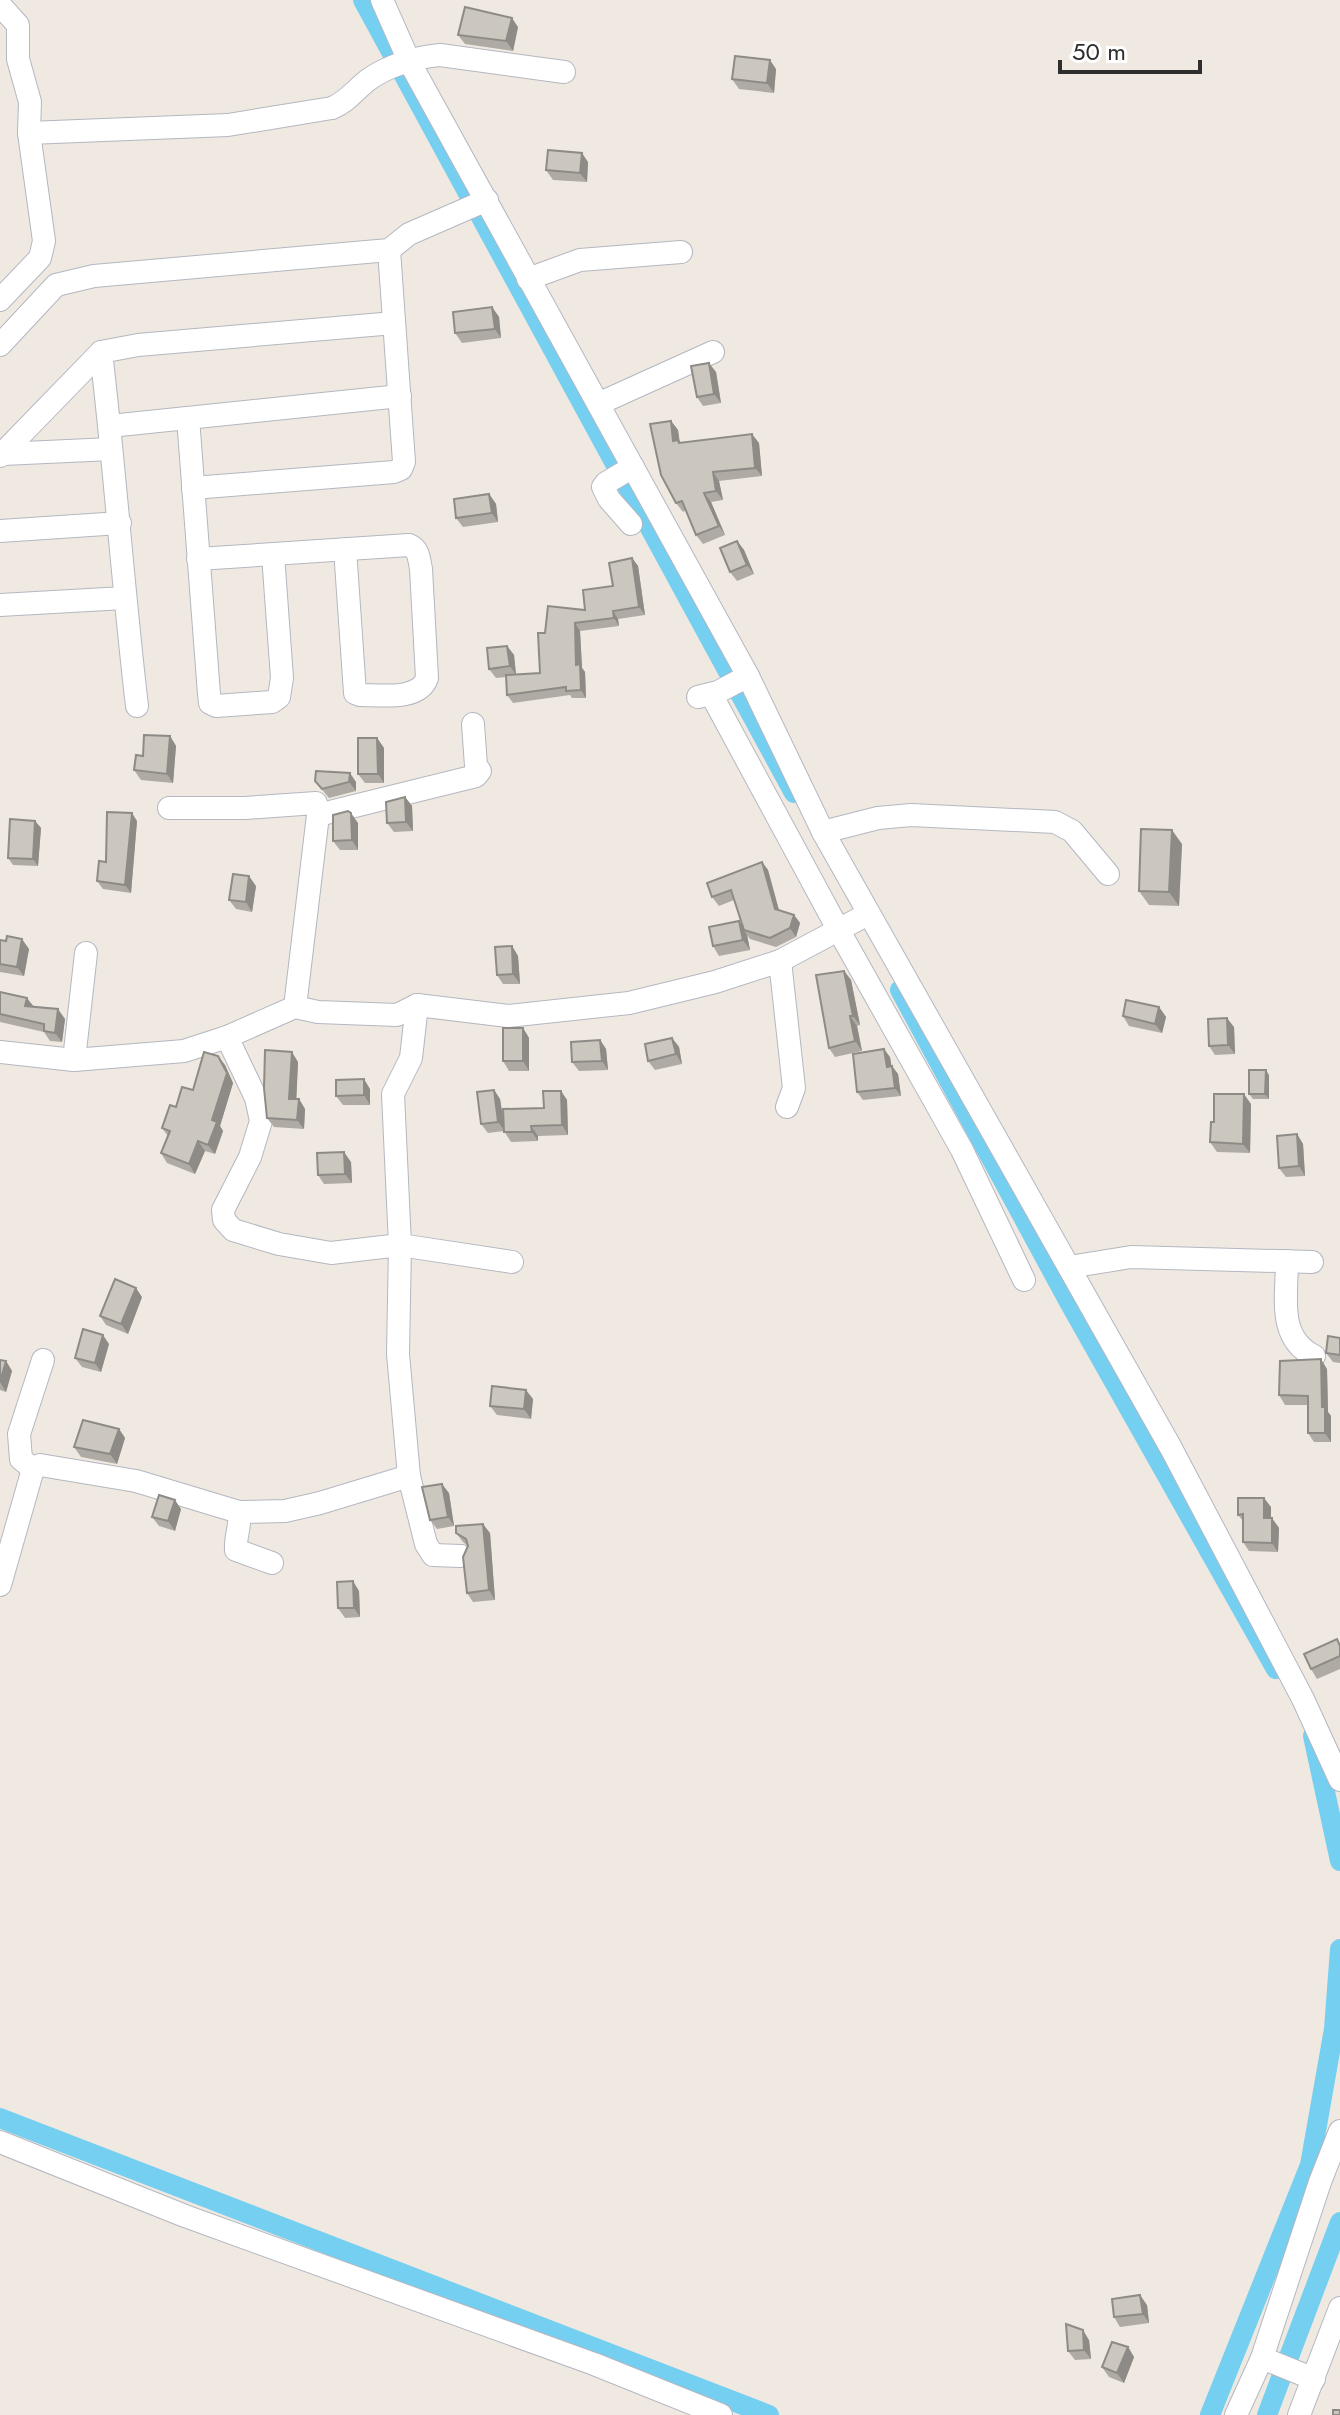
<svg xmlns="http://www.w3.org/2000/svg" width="1340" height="2415" font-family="Jost,sans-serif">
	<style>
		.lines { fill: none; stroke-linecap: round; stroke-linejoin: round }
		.canal { stroke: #75cff0; stroke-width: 20 }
		.minor-casing { stroke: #b4b7c1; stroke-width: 24 }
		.minor { stroke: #fff; stroke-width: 22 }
		.wall { fill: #afaba4 }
		.shaded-wall { fill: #8e8b86 }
		.building { fill: #cbc7bf; stroke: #8e8b86; stroke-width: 2 }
	</style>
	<rect width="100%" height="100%" fill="#efe9e1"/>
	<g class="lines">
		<!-- canal -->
		<g class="canal">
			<polyline points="363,0 794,793"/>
			<polyline points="900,990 1069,1302 1276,1669"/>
			<polyline points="1313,1736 1340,1861"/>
			<polyline points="0,2118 769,2415"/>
			<polyline points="1210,2415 1310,2165 1334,2029 1340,1949"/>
			<polyline points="1267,2415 1340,2222"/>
		</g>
		<defs>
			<g id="minor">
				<polyline points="382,0 409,61 748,676 823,832 1171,1448 1303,1699 1340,1780"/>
				<polyline points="0,5 18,25 18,59 30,102 29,133 44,241 40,258 0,300"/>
				<path d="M29 133 228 125 332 108C347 102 355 90 368 80 387 66 416 57 440 55L564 72"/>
				<polyline points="528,279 580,260 681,252"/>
				<polyline points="0,345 56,285 94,276 389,250 409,234 487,200"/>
				<path d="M101 352C115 470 123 588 137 706"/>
				<polyline points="598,404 713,352"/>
				<polyline points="188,418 209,694 210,703 216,706 272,702 279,697 282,678 273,555"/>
				<polyline points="110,426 400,396"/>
				<polyline points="3,454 111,449"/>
				<polyline points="0,456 101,352 138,345 394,323"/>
				<polyline points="193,488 394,472 401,469 404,462 389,250"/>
				<polyline points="631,524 609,499 603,487 606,483 633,467"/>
				<polyline points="0,531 120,523"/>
				<path d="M198 559 409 545C419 549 419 559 421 569L427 678C419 701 381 695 360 695L355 693 345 549"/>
				<polyline points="0,605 124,598"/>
				<polyline points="711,694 838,929 962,1150 1024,1280"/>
				<polyline points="698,697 718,692 748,676"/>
				<polyline points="169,808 245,808 316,803 318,815 295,1007"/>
				<polyline points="318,815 476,776 480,771 476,766 473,724"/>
				<polyline points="823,832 878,818 911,815 1055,822 1072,831 1108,874"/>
				<polyline points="780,961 794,1088 787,1107"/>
				<polyline points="417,1005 411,1058 393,1094 400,1245 398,1354 409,1476 426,1544 433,1555 461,1556"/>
				<polyline points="227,1037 256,1098 261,1121 250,1157 223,1210 224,1220 233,1230 279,1244 331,1253 400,1245 512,1262"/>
				<polyline points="0,1052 74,1060 184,1051 227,1037 295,1007 318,1012 397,1015 417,1005 508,1016 629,1003 715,982 780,961 868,914"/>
				<polyline points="74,1060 86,953"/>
				<path d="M1287 1261C1287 1296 1277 1338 1314 1356"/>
				<polyline points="1069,1267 1131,1257 1312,1262"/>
				<polyline points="33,1469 21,1459 19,1434 43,1360"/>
				<path d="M239 1512C241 1526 235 1536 236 1550L272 1563"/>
				<polyline points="0,1585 33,1469 40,1465 136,1481 239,1512 285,1511 320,1503 409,1476"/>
				<polyline points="0,2142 185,2216 594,2364 721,2415"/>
				<polyline points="1262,2358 1314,2379"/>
				<polyline points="1236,2415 1262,2358 1320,2182 1340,2131"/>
				<polyline points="1299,2415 1340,2308"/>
			</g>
		</defs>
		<!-- minor casing -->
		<use href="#minor" class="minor-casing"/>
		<!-- minor -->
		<use href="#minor" class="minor"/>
	</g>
	<!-- wall -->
	<g class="wall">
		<polygon points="518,27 513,51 465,44 458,35"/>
		<polygon points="776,69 774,93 739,89 732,79"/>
		<polygon points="588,162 587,182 553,180 546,170"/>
		<polygon points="492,307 499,317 501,338 462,343 455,333"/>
		<polygon points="716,372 721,403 703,406 697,397"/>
		<polygon points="671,421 678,430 680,442 759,443 762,476 719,481 723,500 711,502 725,535 703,544 696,535 686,510 683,512 676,503"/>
		<polygon points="489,494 496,504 498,522 463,527 456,518"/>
		<polygon points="737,541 744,550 754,574 737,581 730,572"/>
		<polygon points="632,558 638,566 645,615 618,619 619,626 580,631 582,668 585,672 586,698 572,698 570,695 513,703 507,695 506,677 496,678 489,669 507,646 514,655 516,674 540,673 545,633 585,610 613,586"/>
		<polygon points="170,736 176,746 173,783 141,780 134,770 143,756"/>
		<polygon points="377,738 384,748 384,783 365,783 358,774"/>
		<polygon points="315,781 356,782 356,791 329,798"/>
		<polygon points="405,797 412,806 413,831 394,832 387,823"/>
		<polygon points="35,821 41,828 38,866 13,865 8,858"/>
		<polygon points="137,821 131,893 103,889 97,881 106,862"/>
		<polygon points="358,823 358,850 340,850 333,841"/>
		<polygon points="1182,844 1179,906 1149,905 1139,891"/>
		<polygon points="762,862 768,870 779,910 794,915 800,923 796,937 776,947 750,939 747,935 750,950 719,956 713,946 739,921 742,925 734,900 719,906 712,897"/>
		<polygon points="256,886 252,912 236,909 229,900"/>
		<polygon points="0,940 29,949 24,976 0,972"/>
		<polygon points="512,946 518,956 520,984 503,984 497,975"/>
		<polygon points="844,971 851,980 860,1025 857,1026 862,1051 835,1057 829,1048"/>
		<polygon points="0,992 65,1019 62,1042 50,1041 44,1032 0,1022"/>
		<polygon points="1159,1007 1166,1017 1162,1033 1129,1026 1123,1016"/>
		<polygon points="1234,1027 1235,1054 1215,1055 1209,1046"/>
		<polygon points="523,1028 529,1038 529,1071 509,1071 503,1061"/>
		<polygon points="672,1038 679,1047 682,1064 655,1070 648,1061"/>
		<polygon points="600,1040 606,1049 608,1070 579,1071 572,1062"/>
		<polygon points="890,1057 891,1066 898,1074 901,1096 863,1100 857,1092"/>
		<polygon points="298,1062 296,1099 299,1099 305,1109 304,1129 274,1127 267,1118"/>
		<polygon points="225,1065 233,1083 220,1126 223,1131 215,1154 205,1151 195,1174 167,1163 161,1153 168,1136 162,1128 193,1090"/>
		<polygon points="1269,1075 1269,1099 1253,1099 1249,1094"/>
		<polygon points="370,1089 370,1105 343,1105 336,1096"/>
		<polygon points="494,1090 500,1099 504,1124 544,1108 561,1091 567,1100 568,1135 538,1136 538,1141 511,1142 504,1131 488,1133 481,1124"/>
		<polygon points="1251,1104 1250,1153 1217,1152 1210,1142 1214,1122"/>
		<polygon points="1297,1134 1303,1144 1305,1176 1286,1177 1279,1168"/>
		<polygon points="351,1162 352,1183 324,1184 318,1175"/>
		<polygon points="142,1297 128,1334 106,1325 100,1316"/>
		<polygon points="1340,1338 1340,1363 1333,1362 1326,1353"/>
		<polygon points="109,1344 101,1372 82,1367 75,1358"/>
		<polygon points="0,1360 6,1361 12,1371 6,1392 0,1390"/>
		<polygon points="1327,1369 1328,1412 1331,1416 1331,1442 1314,1442 1308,1433 1308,1405 1285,1405 1279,1395"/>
		<polygon points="533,1399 531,1419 497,1415 490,1406"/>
		<polygon points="119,1429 125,1438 117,1464 81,1457 74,1447"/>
		<polygon points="449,1493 454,1526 437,1529 430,1520"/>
		<polygon points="1271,1507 1271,1518 1279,1528 1278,1552 1249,1551 1243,1542 1243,1521 1238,1515"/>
		<polygon points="181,1509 175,1531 159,1526 152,1517"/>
		<polygon points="456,1533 490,1533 495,1600 473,1602 467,1593 468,1546 463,1542"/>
		<polygon points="359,1591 360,1617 345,1618 338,1608"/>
		<polygon points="1340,1644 1340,1669 1317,1679 1311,1669"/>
		<polygon points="1147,2305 1149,2323 1120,2327 1114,2317"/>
		<polygon points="1089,2340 1091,2359 1075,2360 1068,2351"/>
		<polygon points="1128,2347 1134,2357 1124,2383 1109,2377 1102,2367"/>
	</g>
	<!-- shaded-wall -->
	<g class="shaded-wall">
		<polygon points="512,18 518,27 513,51 506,41"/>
		<polygon points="770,60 776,69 774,93 767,83"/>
		<polygon points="582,153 588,162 587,182 580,173"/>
		<polygon points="492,307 499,317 501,338 495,329"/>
		<polygon points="709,363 716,372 721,403 714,394"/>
		<polygon points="671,421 678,430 679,440 685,449 673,441"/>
		<polygon points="752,434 759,443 762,476 755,468"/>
		<polygon points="713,472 719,481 723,500 716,491"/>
		<polygon points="704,493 711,502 725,535 719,526"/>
		<polygon points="489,494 496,504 498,522 492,513"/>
		<polygon points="737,541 744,550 754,574 747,565"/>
		<polygon points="632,558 638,566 645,615 639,607"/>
		<polygon points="613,611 618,619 619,626 614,618"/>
		<polygon points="575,623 580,631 582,668 585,672 586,698 581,690 576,665"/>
		<polygon points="507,646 514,655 516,675 510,666"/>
		<polygon points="170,736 176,746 173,783 167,774"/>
		<polygon points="377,738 384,748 384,783 378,774"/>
		<polygon points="350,773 356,782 356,791 349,782"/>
		<polygon points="405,797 412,806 413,831 406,822"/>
		<polygon points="132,813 137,821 131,893 125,885"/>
		<polygon points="351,813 358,823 358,850 352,840"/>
		<polygon points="35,821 41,828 38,866 33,859"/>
		<polygon points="1172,830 1182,844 1179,906 1169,892"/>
		<polygon points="762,862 768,870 781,918 775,909"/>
		<polygon points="249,876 256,886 252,912 246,902"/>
		<polygon points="794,915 800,923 796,937 790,928"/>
		<polygon points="739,921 746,931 744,930 747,935 750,950 743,940"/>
		<polygon points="22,939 29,949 24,976 17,967"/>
		<polygon points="512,946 518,956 520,984 513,974"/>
		<polygon points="844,971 851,980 860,1025 853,1016"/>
		<polygon points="27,998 34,1007 25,1006"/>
		<polygon points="1159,1007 1166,1017 1162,1033 1155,1024"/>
		<polygon points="58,1009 65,1019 62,1042 55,1033"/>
		<polygon points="850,1016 857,1026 862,1051 855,1041"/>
		<polygon points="1227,1018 1234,1027 1235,1054 1228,1045"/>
		<polygon points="523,1028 529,1038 529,1071 523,1061"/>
		<polygon points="672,1038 679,1047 682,1064 676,1054"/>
		<polygon points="600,1040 606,1049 608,1070 602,1061"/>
		<polygon points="884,1049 890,1057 893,1075 887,1067"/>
		<polygon points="292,1052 298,1062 296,1108 289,1099"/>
		<polygon points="218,1056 225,1065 233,1083 220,1126 223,1131 215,1154 208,1145 212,1120"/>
		<polygon points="892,1066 898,1074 901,1096 895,1088"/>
		<polygon points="1266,1070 1269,1075 1269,1099 1265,1094"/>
		<polygon points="364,1079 370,1089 370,1105 364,1095"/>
		<polygon points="494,1090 500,1099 505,1131 498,1122"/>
		<polygon points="561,1091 567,1100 568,1135 562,1125"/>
		<polygon points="1244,1094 1251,1104 1250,1153 1243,1144"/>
		<polygon points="299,1099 305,1109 304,1129 297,1120"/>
		<polygon points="531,1126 538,1136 538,1141 532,1132"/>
		<polygon points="1297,1134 1303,1144 1305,1176 1299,1166"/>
		<polygon points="198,1141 205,1151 195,1174 189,1164"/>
		<polygon points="344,1152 351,1162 352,1183 345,1174"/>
		<polygon points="136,1288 142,1297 128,1334 121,1324"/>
		<polygon points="103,1335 109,1344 101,1372 95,1363"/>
		<polygon points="1321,1359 1327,1369 1328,1412 1331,1416 1331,1442 1325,1433 1322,1407"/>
		<polygon points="6,1361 12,1371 6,1392 0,1382"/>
		<polygon points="526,1390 533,1399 531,1419 524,1409"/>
		<polygon points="119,1429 125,1438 117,1464 110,1454"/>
		<polygon points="442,1484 449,1493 454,1526 448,1517"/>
		<polygon points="1264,1498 1271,1507 1271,1528 1264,1518"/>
		<polygon points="175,1500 181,1509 175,1531 168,1521"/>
		<polygon points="1272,1518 1279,1528 1278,1552 1272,1543"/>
		<polygon points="483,1524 490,1533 495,1600 489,1590"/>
		<polygon points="353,1581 359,1591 360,1617 354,1608"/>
		<polygon points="1140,2295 1147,2305 1149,2323 1143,2314"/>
		<polygon points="1083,2330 1089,2340 1091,2359 1084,2350"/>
		<polygon points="1128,2347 1134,2357 1124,2383 1117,2373"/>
	</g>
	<!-- building -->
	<g class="building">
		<polygon points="465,7 512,18 506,41 458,35"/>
		<polygon points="735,56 770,60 767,83 732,79"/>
		<polygon points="548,150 582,153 580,173 546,170"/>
		<polygon points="492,307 495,329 455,333 453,312"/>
		<polygon points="709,363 714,394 697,397 691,366"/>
		<polygon points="671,421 673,441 678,440 679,443 752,434 755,468 713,472 716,491 704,493 719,526 696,535 682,501 676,503 661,475 650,424"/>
		<polygon points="489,494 492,513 456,518 454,499"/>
		<polygon points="737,541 747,565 730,572 720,548"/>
		<polygon points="632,558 639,607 613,611 614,618 575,623 576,665 580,664 581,690 566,691 566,687 507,695 506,675 540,673 538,633 545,633 548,606 585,610 583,590 613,586 609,563"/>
		<polygon points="507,646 510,666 489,669 487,648"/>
		<polygon points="144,735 170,736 167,774 134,770 136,755 143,756"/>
		<polygon points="358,738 377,738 378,774 358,774"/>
		<polygon points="316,771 350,773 349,782 322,789 315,781"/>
		<polygon points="405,797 406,822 387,823 386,802"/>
		<polygon points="348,811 351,813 352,840 333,841 333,815"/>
		<polygon points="107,812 132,813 125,885 97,881 99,861 106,862"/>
		<polygon points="10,819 35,821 33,859 8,858"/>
		<polygon points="1141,829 1172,830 1169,892 1139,891"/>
		<polygon points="762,862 775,909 794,915 790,928 770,938 744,930 731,890 712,897 707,883"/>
		<polygon points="233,874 249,876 246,902 229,900"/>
		<polygon points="739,921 743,940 713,946 709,927"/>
		<polygon points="7,936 22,939 17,967 0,964 0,940 6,941"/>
		<polygon points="512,946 513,974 497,975 495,947"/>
		<polygon points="844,971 853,1016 850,1016 855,1041 829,1048 816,975"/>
		<polygon points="0,992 27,998 25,1006 58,1009 55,1033 44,1031 44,1024 0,1014"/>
		<polygon points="1126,1000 1159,1007 1155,1024 1123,1016"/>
		<polygon points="1227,1018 1228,1045 1209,1046 1208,1019"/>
		<rect x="503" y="1028" width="20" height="33"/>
		<polygon points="672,1038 676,1054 648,1061 645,1044"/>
		<polygon points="600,1040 602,1061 572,1062 571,1042"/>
		<polygon points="884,1049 887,1067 892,1066 895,1088 857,1092 853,1054"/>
		<polygon points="265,1050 292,1052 289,1099 299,1099 297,1120 267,1118 264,1088"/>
		<polygon points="204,1052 218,1056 227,1073 212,1120 217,1122 208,1145 198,1141 189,1164 161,1153 170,1131 162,1128 170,1105 176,1107 182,1087 193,1090"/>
		<polygon points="1249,1070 1266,1070 1265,1094 1249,1094"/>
		<polygon points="364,1079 364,1095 336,1096 336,1080"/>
		<polygon points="494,1090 498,1122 481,1124 477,1092"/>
		<polygon points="543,1091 561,1091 562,1125 531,1126 532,1132 504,1132 503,1109 544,1108"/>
		<polygon points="1214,1094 1244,1094 1243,1144 1210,1142 1211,1122 1214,1122"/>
		<polygon points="1297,1134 1299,1166 1279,1168 1277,1136"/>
		<polygon points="344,1152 345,1174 318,1175 317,1153"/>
		<polygon points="115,1279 136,1288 121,1324 100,1316"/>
		<polygon points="83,1329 103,1335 95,1363 75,1358"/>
		<polygon points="1328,1336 1340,1338 1340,1355 1326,1353"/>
		<polygon points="1321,1359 1322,1407 1325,1407 1325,1433 1308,1433 1308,1396 1279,1395 1280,1361"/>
		<polygon points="0,1360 6,1361 0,1382"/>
		<polygon points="492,1386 526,1390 524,1409 490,1406"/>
		<polygon points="83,1420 119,1429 110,1454 74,1447"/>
		<polygon points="442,1484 448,1517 430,1520 422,1487"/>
		<polygon points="159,1495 175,1500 168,1521 152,1517"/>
		<polygon points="1238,1498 1264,1498 1264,1518 1272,1518 1272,1543 1243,1542 1243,1514 1238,1515"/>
		<polygon points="483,1524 489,1590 467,1593 463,1557 468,1546 466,1539 456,1533 456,1526"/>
		<polygon points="353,1581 354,1608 338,1608 337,1582"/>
		<polygon points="1337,1639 1340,1646 1340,1656 1311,1669 1304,1654"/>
		<polygon points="1140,2295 1143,2314 1114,2317 1112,2299"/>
		<polygon points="1066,2324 1083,2330 1084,2350 1068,2351"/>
		<polygon points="1112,2342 1128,2347 1117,2373 1102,2367"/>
		<rect x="1333" y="2410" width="7" height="5"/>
	</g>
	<!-- scale -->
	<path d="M1060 60v12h140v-12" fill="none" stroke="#2e2e2e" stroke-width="4"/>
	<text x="1072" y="60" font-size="24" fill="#2e2e2e" stroke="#ffffff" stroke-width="6" paint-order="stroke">50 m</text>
</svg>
